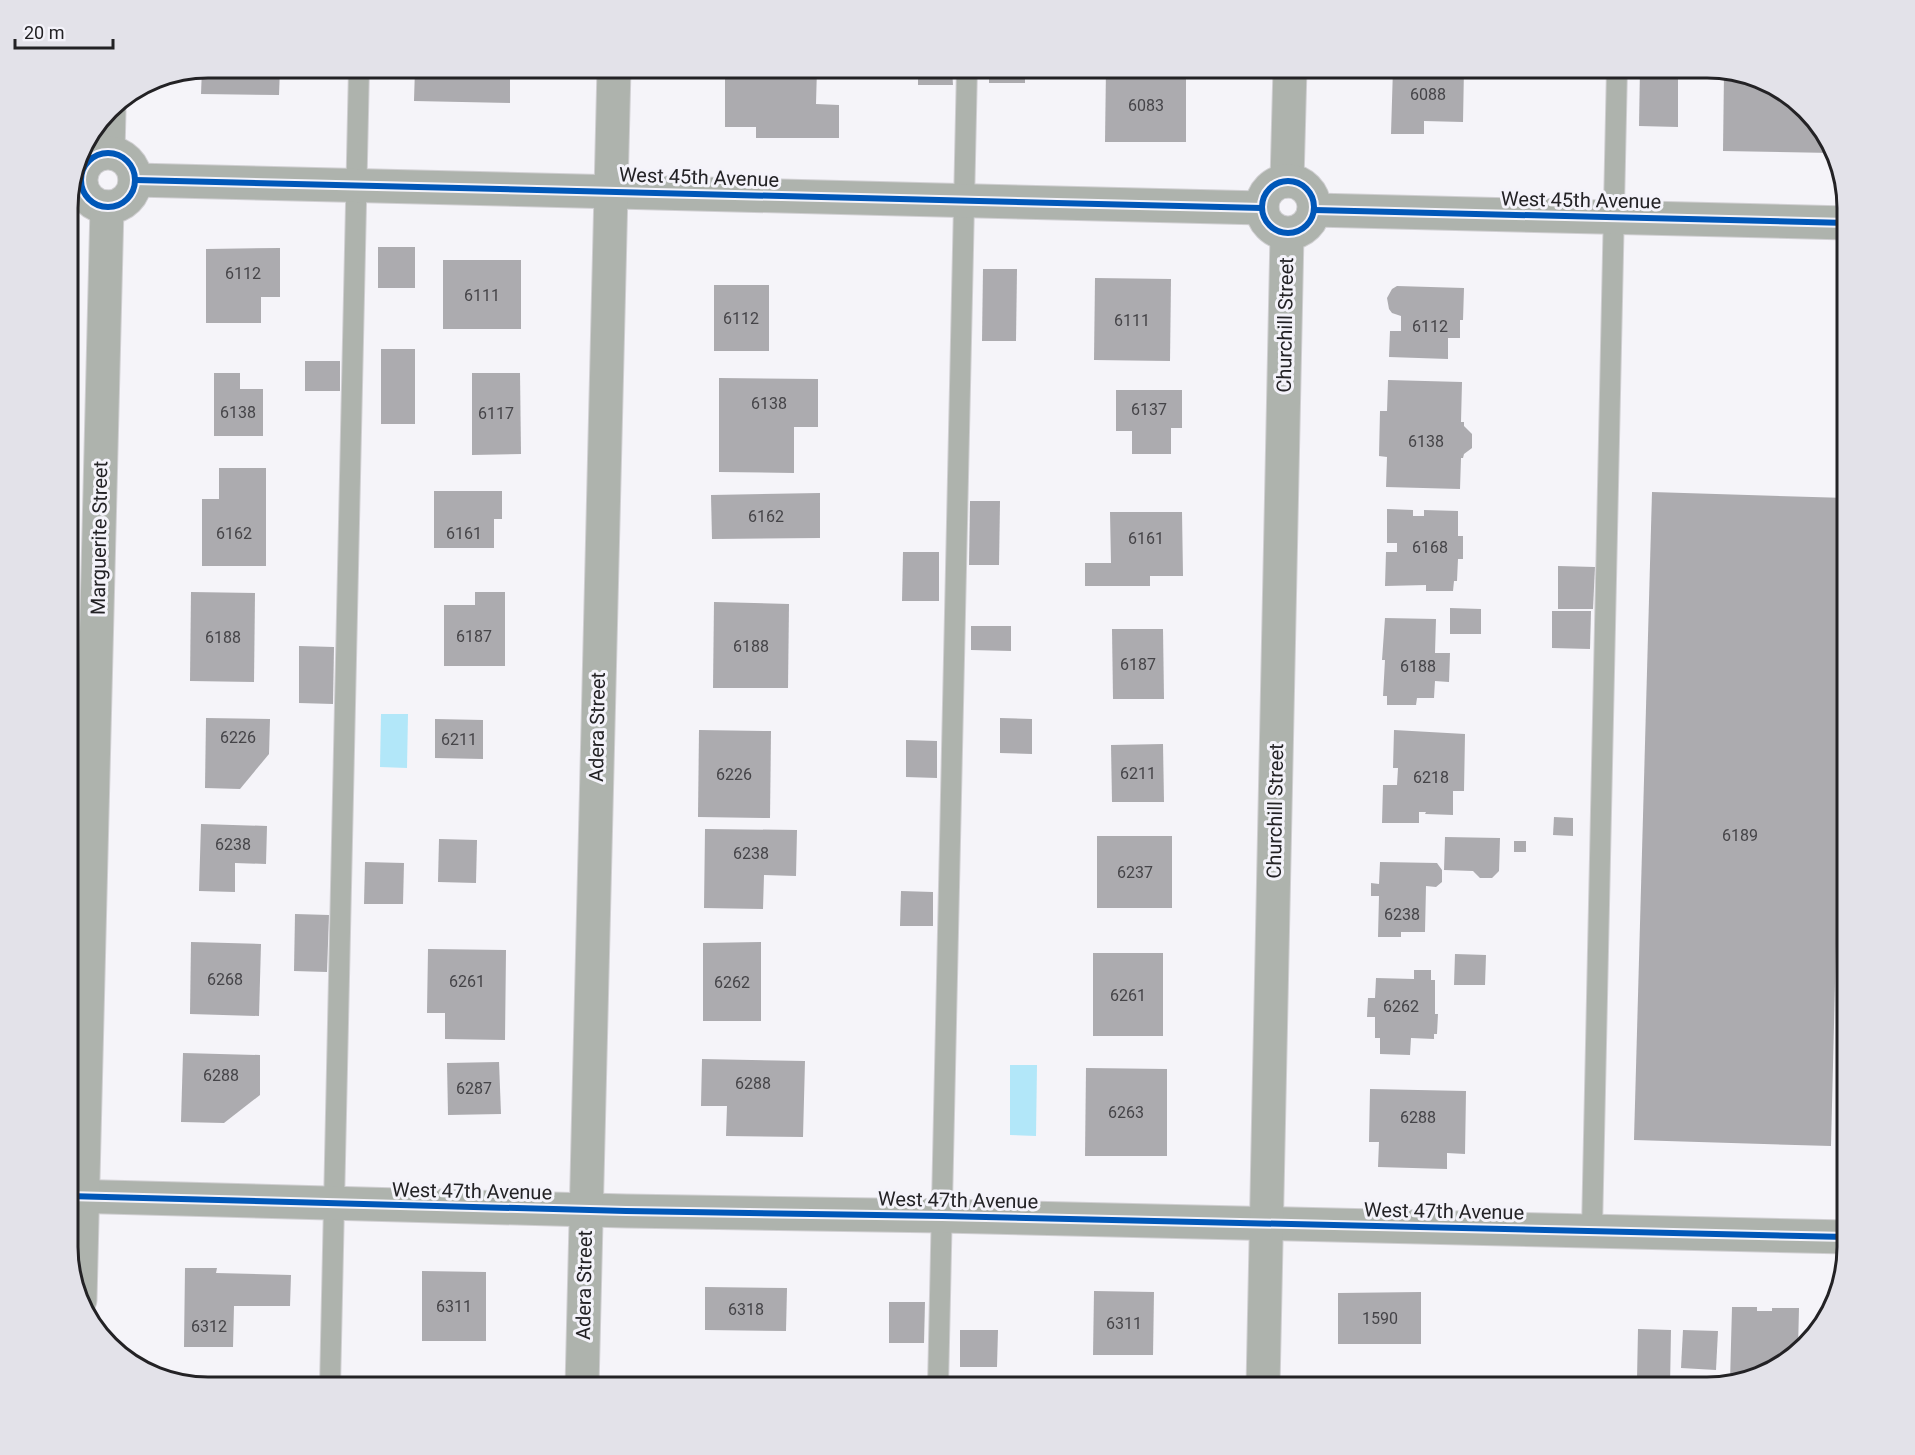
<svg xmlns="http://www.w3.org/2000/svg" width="1915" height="1455" font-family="Roboto,sans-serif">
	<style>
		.water { fill: #b2e7f9 }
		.building { fill: #acabaf }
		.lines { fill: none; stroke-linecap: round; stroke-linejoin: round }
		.lane-casing { stroke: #d0cfd2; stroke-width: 22 }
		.street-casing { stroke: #d0cfd2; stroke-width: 35 }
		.lane { stroke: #aeb3ad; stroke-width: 20 }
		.street { stroke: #aeb3ad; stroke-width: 33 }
		.cycleway-casing { stroke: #f4f3fa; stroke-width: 10 }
		.cycleway { stroke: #0057b8; stroke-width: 6 }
		.labels { text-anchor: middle; stroke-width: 6; stroke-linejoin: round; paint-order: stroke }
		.number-label { font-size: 16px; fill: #454448 }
		.street-label { font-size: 20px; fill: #232225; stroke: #f4f3fa }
		.rim { fill: none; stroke: #232225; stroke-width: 3 }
	</style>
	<rect width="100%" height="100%" fill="#f5f4f9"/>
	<!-- water -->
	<g class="water">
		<polygon points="381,714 408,714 407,768 380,767"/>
		<polygon points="1010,1065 1037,1065 1036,1136 1010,1135"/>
	</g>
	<!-- building -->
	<g class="building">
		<polygon points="208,68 280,68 279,95 201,94 202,69"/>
		<polygon points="415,68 510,68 510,103 414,101"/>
		<polygon points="725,68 817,68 816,104 839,105 839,138 756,138 756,127 725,127"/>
		<polygon points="918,68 952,68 953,85 918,85"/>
		<rect x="989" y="68" width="36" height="15"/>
		<polygon points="1106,68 1186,68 1186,142 1105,142"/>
		<polygon points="1393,68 1464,68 1463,122 1424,121 1424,134 1391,134"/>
		<polygon points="1640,68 1678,68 1678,127 1639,126"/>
		<polygon points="1724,73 1793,97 1833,145 1833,153 1723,151"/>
		<rect x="378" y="247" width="37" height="41"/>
		<polygon points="280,248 280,297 261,297 261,323 206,323 206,249"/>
		<rect x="443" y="260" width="78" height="69"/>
		<polygon points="983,269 1017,269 1016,341 982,341"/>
		<polygon points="1095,278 1171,279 1170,361 1094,360"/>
		<rect x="714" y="285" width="55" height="66"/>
		<polygon points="1397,286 1464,288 1463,320 1460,320 1460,338 1448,338 1448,359 1389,357 1390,331 1401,331 1401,316 1392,313 1389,309 1387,298 1392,289"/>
		<rect x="381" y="349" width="34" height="75"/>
		<rect x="305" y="361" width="35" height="30"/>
		<polygon points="214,373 240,373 240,389 263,389 263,436 214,436"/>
		<polygon points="472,373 520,373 521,454 472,455"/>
		<polygon points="719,378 818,379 818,427 794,427 794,473 719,472"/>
		<polygon points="1388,380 1462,382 1461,422 1464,422 1464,426 1472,434 1472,448 1464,454 1463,458 1461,458 1460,489 1386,487 1387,457 1379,456 1380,411 1387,411"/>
		<polygon points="1116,390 1182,390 1182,428 1171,428 1171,454 1132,454 1132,431 1116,431"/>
		<polygon points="219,468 266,468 266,566 202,566 202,499 219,499"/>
		<polygon points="434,491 502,491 502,519 494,519 494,548 434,548"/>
		<polygon points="1652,492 1847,498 1831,1146 1634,1140"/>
		<polygon points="820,493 820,538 712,539 711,495"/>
		<polygon points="970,501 1000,501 999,565 969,565"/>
		<polygon points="1387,509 1413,510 1413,516 1424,516 1424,510 1458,511 1458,536 1463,536 1463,559 1458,559 1457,581 1454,581 1453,591 1426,591 1426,585 1385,586 1386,552 1397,552 1397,543 1387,543"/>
		<polygon points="1110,512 1182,512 1183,576 1150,576 1150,586 1085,586 1085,563 1111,563"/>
		<polygon points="903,552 939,552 939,601 902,601"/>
		<polygon points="1558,566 1595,567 1593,609 1558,609"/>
		<polygon points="191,592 255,593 254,682 190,681"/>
		<polygon points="475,592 505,592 505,666 444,666 444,605 475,605"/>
		<polygon points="714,602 789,604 788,688 713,688"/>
		<polygon points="1450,608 1481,609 1481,634 1450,634"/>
		<polygon points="1552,611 1591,611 1590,649 1552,648"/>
		<polygon points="1385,618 1436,619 1435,653 1450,653 1449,682 1435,681 1434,698 1417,698 1416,705 1387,705 1387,696 1383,696 1385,660 1382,660"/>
		<polygon points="971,626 1011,626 1011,651 971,650"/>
		<polygon points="1112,629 1163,629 1164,699 1113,699"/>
		<polygon points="299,646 334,647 333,704 299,703"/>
		<polygon points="206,718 270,719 269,754 240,789 205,788"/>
		<polygon points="1000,718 1032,719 1032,754 1000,753"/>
		<polygon points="435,719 483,720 483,759 435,758"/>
		<polygon points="699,730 771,731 770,818 698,817"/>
		<polygon points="1394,730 1465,734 1464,791 1453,791 1453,815 1425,814 1426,812 1419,812 1419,823 1382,823 1383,785 1397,785 1398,768 1393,768"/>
		<polygon points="906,740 937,741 937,778 906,777"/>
		<polygon points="1163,744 1164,802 1112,802 1111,745"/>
		<polygon points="1554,817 1573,818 1573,836 1553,835"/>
		<polygon points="201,824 267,826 266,864 235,863 235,892 199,891"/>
		<polygon points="705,829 797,830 796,876 764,875 763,909 704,908"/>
		<rect x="1097" y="836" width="75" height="72"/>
		<polygon points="1445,837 1500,838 1499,871 1492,878 1480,878 1473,871 1444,870"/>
		<polygon points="439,839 477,840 476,883 438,882"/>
		<rect x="1514" y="841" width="12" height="11"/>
		<polygon points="365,862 404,863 403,904 364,904"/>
		<polygon points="1380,862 1437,863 1442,870 1442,882 1436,887 1426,886 1425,932 1401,932 1401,937 1378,937 1379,896 1371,896 1371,883 1379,884"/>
		<polygon points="901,891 933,892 933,926 900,926"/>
		<polygon points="295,914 329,915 327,972 294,971"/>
		<polygon points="191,942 261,944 259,1016 190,1014"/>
		<polygon points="761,942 761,1021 703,1021 703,943"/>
		<polygon points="428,949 506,950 505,1040 445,1039 445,1013 427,1013"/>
		<rect x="1093" y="953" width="70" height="83"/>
		<polygon points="1455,954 1486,955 1485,985 1454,985"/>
		<polygon points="1414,970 1431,970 1431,980 1435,980 1435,1014 1438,1014 1437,1034 1434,1034 1434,1039 1411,1038 1410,1055 1380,1054 1380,1038 1375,1038 1375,1017 1367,1017 1368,998 1375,998 1376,978 1414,979"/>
		<polygon points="183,1053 260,1055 260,1095 224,1123 181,1122"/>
		<polygon points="702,1059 805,1061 803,1137 726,1136 727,1106 701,1106"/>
		<polygon points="499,1062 501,1114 448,1115 447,1063"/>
		<polygon points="1086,1068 1167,1069 1167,1156 1085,1156"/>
		<polygon points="1370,1089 1466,1091 1465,1154 1447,1153 1447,1169 1378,1167 1379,1142 1369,1142"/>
		<polygon points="185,1268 217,1268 216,1273 291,1275 290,1306 234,1306 233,1347 184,1347"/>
		<polygon points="422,1271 486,1272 486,1341 422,1341"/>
		<polygon points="705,1287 787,1288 786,1331 705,1330"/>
		<polygon points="1094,1291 1154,1292 1153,1355 1093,1355"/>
		<polygon points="1421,1292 1421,1344 1338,1344 1338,1293"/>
		<polygon points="889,1302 925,1302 924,1343 889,1343"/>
		<polygon points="1732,1307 1757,1307 1757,1311 1772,1311 1772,1308 1799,1308 1798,1349 1769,1373 1730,1382"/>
		<polygon points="1638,1329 1671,1330 1670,1387 1600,1387 1601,1380 1637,1380"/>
		<polygon points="960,1330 998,1330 997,1367 960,1367"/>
		<polygon points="1683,1330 1718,1331 1716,1370 1681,1368"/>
		<polygon points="185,1377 233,1378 233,1387 208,1387 185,1380"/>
	</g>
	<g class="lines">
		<defs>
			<g id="lane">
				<polyline points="1592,1230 1617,68"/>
				<polyline points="330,1387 359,68"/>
				<polyline points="938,1387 967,68"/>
			</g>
			<g id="street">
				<polyline points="108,152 109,111"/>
				<circle cx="108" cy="180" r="27"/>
				<polyline points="135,180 1262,208"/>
				<polyline points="1287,181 1290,68"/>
				<circle cx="1288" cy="207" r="26"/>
				<polyline points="1314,210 1847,223"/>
				<polyline points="68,1196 626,1211 942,1216 1847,1237"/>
				<polyline points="80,1300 107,207"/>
				<polyline points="582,1387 614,68"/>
				<polyline points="1263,1387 1287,234"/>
			</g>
		</defs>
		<!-- lane casing -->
		<use href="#lane" class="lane-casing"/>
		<!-- street casing -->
		<use href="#street" class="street-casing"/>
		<!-- lane -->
		<use href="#lane" class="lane"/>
		<!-- street -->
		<use href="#street" class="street"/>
		<defs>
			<g id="cycleway">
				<circle cx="108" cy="180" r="27"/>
				<polyline points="135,180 1262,208"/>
				<circle cx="1288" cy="207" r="26"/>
				<polyline points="1314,210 1847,223"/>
				<polyline points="68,1196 626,1211 942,1216 1847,1237"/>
			</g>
		</defs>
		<!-- cycleway casing -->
		<use href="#cycleway" class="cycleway-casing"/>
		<!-- cycleway -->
		<use href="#cycleway" class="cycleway"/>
	</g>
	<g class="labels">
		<!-- number labels -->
		<g class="number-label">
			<text x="1428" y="100">6088</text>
			<text x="1146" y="111">6083</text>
			<text x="243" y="279">6112</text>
			<text x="482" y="301">6111</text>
			<text x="741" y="324">6112</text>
			<text x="1132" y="326">6111</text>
			<text x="1430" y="332">6112</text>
			<text x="769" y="409">6138</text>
			<text x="1149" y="415">6137</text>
			<text x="238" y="418">6138</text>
			<text x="496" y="419">6117</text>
			<text x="1426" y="447">6138</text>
			<text x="766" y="522">6162</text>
			<text x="234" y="539">6162</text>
			<text x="464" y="539">6161</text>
			<text x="1146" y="544">6161</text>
			<text x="1430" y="553">6168</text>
			<text x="474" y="642">6187</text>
			<text x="223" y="643">6188</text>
			<text x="751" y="652">6188</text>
			<text x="1138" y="670">6187</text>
			<text x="1418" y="672">6188</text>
			<text x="238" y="743">6226</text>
			<text x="459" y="745">6211</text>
			<text x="1138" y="779">6211</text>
			<text x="734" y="780">6226</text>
			<text x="1431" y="783">6218</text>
			<text x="1740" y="841">6189</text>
			<text x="233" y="850">6238</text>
			<text x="751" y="859">6238</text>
			<text x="1135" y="878">6237</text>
			<text x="1402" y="920">6238</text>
			<text x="225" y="985">6268</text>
			<text x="467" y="987">6261</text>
			<text x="732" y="988">6262</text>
			<text x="1128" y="1001">6261</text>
			<text x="1401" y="1012">6262</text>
			<text x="221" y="1081">6288</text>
			<text x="753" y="1089">6288</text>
			<text x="474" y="1094">6287</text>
			<text x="1126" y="1118">6263</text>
			<text x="1418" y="1123">6288</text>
			<text x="454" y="1312">6311</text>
			<text x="746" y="1315">6318</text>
			<text x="1380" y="1324">1590</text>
			<text x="1124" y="1329">6311</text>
			<text x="209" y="1332">6312</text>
		</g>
		<!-- street labels -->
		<g class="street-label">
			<text transform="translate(699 177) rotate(2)" y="7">West 45th Avenue</text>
			<text transform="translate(1581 200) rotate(1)" y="7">West 45th Avenue</text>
			<text transform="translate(1285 325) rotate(-89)" y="7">Churchill Street</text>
			<text transform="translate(99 538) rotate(-89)" y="7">Marguerite Street</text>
			<text transform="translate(597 727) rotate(-89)" y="7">Adera Street</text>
			<text transform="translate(1275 811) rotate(-89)" y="7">Churchill Street</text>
			<text transform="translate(472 1191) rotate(1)" y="7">West 47th Avenue</text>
			<text transform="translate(958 1200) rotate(1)" y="7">West 47th Avenue</text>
			<text transform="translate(1444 1211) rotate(1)" y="7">West 47th Avenue</text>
			<text transform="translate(584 1285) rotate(-89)" y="7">Adera Street</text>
		</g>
	</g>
	<!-- crop -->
	<path d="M0 0H1915V1455H0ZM208 78H1707A130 130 0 0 1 1837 208V1247A130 130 0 0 1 1707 1377H208A130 130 0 0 1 78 1247V208A130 130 0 0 1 208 78Z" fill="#e3e2e9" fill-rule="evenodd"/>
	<path class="rim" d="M208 78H1707A130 130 0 0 1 1837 208V1247A130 130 0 0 1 1707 1377H208A130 130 0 0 1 78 1247V208A130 130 0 0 1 208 78Z"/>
	<!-- scale -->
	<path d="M15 39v9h98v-9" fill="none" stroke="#232225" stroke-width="3"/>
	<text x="24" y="39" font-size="18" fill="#232225" stroke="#f4f3fa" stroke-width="4.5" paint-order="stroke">20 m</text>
</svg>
